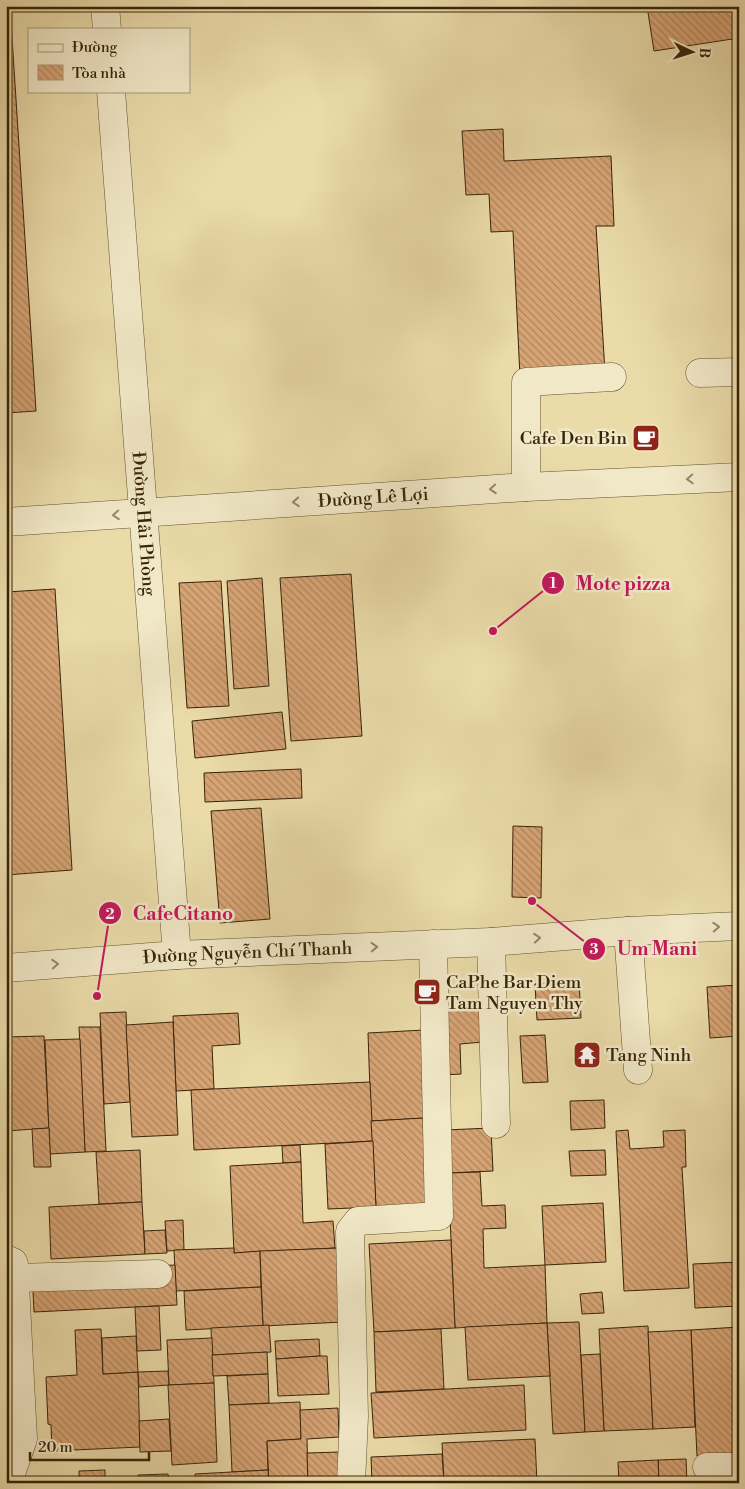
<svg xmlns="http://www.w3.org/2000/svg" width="745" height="1489" font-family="'Libre Bodoni',serif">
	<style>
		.building { fill: url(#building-back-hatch); stroke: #382408 }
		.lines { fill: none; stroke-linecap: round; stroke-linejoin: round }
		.minor-casing { stroke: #645230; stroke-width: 29 }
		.minor { stroke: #f1e8c7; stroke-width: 28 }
		.oneway { stroke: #948668 }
		.labels { text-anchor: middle; stroke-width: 5; stroke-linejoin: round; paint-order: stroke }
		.poi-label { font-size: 18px; fill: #382408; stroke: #f1e8c7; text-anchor: start }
		.street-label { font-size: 18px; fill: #382408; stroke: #f1e8c7 }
		.leader { fill: none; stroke: #c2185b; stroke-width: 2 }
		.callout-dot { fill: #c2185b; stroke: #f1e8c7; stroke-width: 2 }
		.mark-label { font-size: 15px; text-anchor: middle; font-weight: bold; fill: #fff }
		.callout-label { font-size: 19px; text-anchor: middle; font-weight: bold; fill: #c2185b; stroke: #f1e8c7; stroke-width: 5; stroke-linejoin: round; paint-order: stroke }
	</style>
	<defs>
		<pattern id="building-back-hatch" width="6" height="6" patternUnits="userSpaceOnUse" patternTransform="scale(1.25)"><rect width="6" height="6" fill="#d7a475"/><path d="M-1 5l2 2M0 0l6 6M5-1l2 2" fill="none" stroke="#af855e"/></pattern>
	</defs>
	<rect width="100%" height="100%" fill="#eadba9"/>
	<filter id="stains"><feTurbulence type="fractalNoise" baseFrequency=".004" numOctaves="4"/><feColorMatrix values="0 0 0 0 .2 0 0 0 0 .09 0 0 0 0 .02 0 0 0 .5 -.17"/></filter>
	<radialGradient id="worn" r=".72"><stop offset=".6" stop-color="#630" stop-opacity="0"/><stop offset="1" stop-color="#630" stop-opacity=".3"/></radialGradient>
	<!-- building -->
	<g class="building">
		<polygon points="6,6 10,6 36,411 6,413"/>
		<polygon points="647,6 739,6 739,38 654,51"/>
		<polygon points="503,129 504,161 611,156 614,226 596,226 605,372 520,377 513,231 491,232 489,194 466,195 462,131"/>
		<polygon points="351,574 362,736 291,741 280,578"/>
		<polygon points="262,578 269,686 234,689 227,581"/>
		<polygon points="221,581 229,706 187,708 179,583"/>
		<polygon points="55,589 72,870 6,875 6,592"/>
		<polygon points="282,712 286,749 195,758 192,721"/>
		<polygon points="301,769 302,798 205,802 204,773"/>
		<polygon points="261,808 270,919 220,923 211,811"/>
		<polygon points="513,826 542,827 541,898 512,897"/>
		<polygon points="579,981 581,1018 537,1020 535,984"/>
		<polygon points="739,985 739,1036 710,1038 707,987"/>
		<polygon points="481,1007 483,1042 460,1044 461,1074 442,1075 439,1009"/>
		<polygon points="126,1012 130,1102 104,1104 100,1013"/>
		<polygon points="238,1013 240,1044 212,1046 214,1089 176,1091 173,1016"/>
		<polygon points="173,1022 178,1135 132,1137 126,1025"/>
		<polygon points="79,1027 100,1027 106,1151 85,1152"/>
		<polygon points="424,1030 428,1118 371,1121 368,1033"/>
		<polygon points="545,1035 548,1082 523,1083 520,1036"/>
		<polygon points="44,1036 49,1128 6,1131 6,1037"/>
		<polygon points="80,1039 85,1152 50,1154 45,1040"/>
		<polygon points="370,1082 373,1141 194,1150 191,1090"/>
		<polygon points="604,1100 605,1128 571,1130 570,1101"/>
		<polygon points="423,1118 427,1207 376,1207 371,1121"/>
		<polygon points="49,1128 51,1167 34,1167 32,1129"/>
		<polygon points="491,1128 493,1171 448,1173 445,1130"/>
		<polygon points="628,1130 630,1149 664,1147 663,1131 685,1130 686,1167 682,1167 689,1288 624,1291 616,1131"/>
		<polygon points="373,1141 376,1207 328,1209 325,1144"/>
		<polygon points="300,1145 301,1162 283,1163 282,1146"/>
		<polygon points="140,1150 142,1202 99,1204 96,1152"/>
		<polygon points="605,1150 606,1175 571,1176 569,1151"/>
		<polygon points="301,1162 303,1223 333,1221 335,1248 234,1253 230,1166"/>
		<polygon points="480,1172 482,1206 505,1205 506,1228 483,1229 484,1268 545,1265 547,1323 455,1328 448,1173"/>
		<polygon points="142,1202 145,1254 51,1259 49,1207"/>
		<polygon points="603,1203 606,1262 545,1265 542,1206"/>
		<polygon points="183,1220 184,1250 167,1251 165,1221"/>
		<polygon points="165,1230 167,1253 145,1254 144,1231"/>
		<polygon points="451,1240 455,1328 374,1332 369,1244"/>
		<polygon points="234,1248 234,1253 260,1251 261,1287 176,1291 174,1250"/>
		<polygon points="339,1248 343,1322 263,1326 260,1251"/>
		<polygon points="739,1262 739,1306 695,1308 693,1264"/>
		<polygon points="175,1265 177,1305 34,1312 32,1271"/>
		<polygon points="261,1287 263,1326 186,1330 184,1291"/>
		<polygon points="602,1292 604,1313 582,1314 580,1294"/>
		<polygon points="159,1306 161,1350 137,1351 135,1307"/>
		<polygon points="579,1322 585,1432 553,1434 547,1323"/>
		<polygon points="547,1323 550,1376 468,1380 465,1327"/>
		<polygon points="269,1325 271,1352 212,1355 211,1328"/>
		<polygon points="648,1326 653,1429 604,1431 599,1329"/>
		<polygon points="739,1327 739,1454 697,1456 691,1330"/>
		<polygon points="101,1329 103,1374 138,1372 140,1447 52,1451 51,1425 48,1424 46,1377 77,1375 75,1330"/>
		<polygon points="441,1329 444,1389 376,1392 374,1332"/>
		<polygon points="691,1330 695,1427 653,1429 648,1332"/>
		<polygon points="136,1336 138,1372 103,1374 102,1338"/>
		<polygon points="212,1338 214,1383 169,1385 167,1340"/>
		<polygon points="319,1339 320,1356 276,1359 275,1341"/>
		<polygon points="267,1352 268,1374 213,1376 212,1355"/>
		<polygon points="600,1354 604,1431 585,1432 581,1355"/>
		<polygon points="320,1356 327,1356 329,1394 278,1396 276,1359"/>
		<polygon points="168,1371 169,1385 139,1387 138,1372"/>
		<polygon points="268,1374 269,1403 229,1405 227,1376"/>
		<polygon points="214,1383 217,1462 172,1465 168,1385"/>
		<polygon points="524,1385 526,1430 374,1438 371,1393"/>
		<polygon points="300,1402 301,1439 267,1441 268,1470 232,1472 229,1405"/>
		<polygon points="338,1408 339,1437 307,1439 308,1483 269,1483 267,1441 301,1439 300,1410"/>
		<polygon points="169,1419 171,1451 140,1452 139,1421"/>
		<polygon points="535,1439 537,1483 444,1483 442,1443"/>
		<polygon points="340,1452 342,1483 308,1483 307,1453"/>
		<polygon points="442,1454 444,1483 372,1483 371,1457"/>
		<polygon points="686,1459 687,1483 659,1483 658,1460"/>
		<polygon points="658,1460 659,1483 619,1483 618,1462"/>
		<polygon points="105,1470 105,1483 79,1483 79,1471"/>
		<polygon points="268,1470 269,1483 196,1483 195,1474"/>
		<polygon points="168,1474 169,1483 139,1483 138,1475"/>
		<polygon points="139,1479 139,1483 109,1483 109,1481"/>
		<polygon points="733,1479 733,1483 687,1483 687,1481"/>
	</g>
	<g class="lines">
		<defs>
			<g id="minor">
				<polyline points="105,6 107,29"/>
				<path id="s1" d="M111 91 177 955"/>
				<polyline points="700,373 739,372"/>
				<polyline points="526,487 526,382 612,377"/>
				<path id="s2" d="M6 522 526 487 739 477"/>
				<polyline points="628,931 638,1070"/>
				<polyline points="491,942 496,1124"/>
				<path id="s3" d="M6 968 177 955 491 942 628 931 739 926"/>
				<polyline points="6,1259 13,1262 14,1265 23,1439 8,1482 6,1482"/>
				<polyline points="15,1278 158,1274"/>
				<polyline points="707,1467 739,1467"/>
				<polyline points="351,1483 354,1416 350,1231 358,1221 439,1216 433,944"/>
			</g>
		</defs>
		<!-- minor casing -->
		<use href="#minor" class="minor-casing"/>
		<!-- minor -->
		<use href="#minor" class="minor"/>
	</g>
	<!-- one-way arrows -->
	<defs><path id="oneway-chevron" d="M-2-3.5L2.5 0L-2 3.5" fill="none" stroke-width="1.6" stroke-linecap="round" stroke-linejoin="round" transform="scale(1.25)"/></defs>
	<g class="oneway">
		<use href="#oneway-chevron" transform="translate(690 479) rotate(177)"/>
		<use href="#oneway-chevron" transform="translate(493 489) rotate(176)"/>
		<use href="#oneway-chevron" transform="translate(296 502) rotate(176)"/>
		<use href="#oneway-chevron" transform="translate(116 515) rotate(176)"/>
		<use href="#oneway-chevron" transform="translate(716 927) rotate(-3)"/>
		<use href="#oneway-chevron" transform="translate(537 938) rotate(-5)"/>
		<use href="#oneway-chevron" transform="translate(374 947) rotate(-2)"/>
		<use href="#oneway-chevron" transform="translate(55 964) rotate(-4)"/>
	</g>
	<!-- icons -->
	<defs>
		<symbol id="cafe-square" viewBox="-11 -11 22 22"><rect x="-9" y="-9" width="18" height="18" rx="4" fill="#8f2418" stroke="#f1e8c7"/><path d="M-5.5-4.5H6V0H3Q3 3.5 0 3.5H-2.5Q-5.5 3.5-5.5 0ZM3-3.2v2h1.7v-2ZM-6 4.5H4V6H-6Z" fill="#fff"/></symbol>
		<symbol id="temple-square" viewBox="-11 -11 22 22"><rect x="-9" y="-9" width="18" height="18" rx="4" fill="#8f2418" stroke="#f1e8c7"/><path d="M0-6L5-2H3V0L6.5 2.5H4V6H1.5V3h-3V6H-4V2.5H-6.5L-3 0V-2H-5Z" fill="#fff"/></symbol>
	</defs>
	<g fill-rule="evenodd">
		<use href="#cafe-square" x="630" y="422" width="32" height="32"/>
		<use href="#cafe-square" x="411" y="976" width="32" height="32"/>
		<use href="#temple-square" x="571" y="1039" width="32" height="32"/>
	</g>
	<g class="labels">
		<!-- poi labels -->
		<g class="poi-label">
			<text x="627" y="444" text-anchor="end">Cafe Den Bin</text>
			<text x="446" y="988">CaPhe Bar Diem<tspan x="446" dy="21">Tam Nguyen Thy</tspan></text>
			<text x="606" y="1061">Tang Ninh</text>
		</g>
		<!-- street labels -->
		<g class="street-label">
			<text dy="6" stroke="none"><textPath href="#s2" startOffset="368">Đường Lê Lợi</textPath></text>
			<text dy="6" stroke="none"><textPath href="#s1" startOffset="434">Đường Hải Phòng</textPath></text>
			<text dy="6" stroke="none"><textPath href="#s3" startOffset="242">Đường Nguyễn Chí Thanh</textPath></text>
		</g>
	</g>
	<!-- callouts -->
	<path class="leader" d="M493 631L553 583M97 996L110 913M532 901L594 949"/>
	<g class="callout-dot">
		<circle cx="493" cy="631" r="5"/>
		<circle cx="97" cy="996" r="5"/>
		<circle cx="532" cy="901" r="5"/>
		<circle cx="553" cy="583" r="12"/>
		<circle cx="110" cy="913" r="12"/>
		<circle cx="594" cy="949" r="12"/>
	</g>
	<g class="mark-label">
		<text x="553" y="588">1</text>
		<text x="110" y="919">2</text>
		<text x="594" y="954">3</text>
	</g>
	<g class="callout-label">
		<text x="623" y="590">Mote pizza</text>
		<text x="183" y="920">CafeCitano</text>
		<text x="657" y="955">Um Mani</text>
	</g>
	<!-- margin -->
	<rect width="745" height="1489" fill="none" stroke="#eadba9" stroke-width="25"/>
	<rect x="8" y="8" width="730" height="1474" fill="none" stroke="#382408" stroke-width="2.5"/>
	<rect x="12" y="12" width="720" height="1464" fill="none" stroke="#382408"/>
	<!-- legend -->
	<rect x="28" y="28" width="162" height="65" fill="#f1e8c7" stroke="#a79a7b"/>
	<rect x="38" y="44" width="25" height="8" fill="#f1e8c7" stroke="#a79a7b"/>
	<text x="72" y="52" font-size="15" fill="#382408">Đường</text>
	<rect x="38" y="65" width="25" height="15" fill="url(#building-back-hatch)" stroke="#a79a7b"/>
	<text x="72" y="78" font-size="15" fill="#382408">Tòa nhà</text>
	<!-- north arrow -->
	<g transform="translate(692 52) rotate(94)" stroke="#f1e8c7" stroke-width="4" paint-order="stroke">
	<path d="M0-4L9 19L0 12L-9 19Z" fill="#382408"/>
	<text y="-8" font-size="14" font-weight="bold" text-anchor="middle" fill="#382408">B</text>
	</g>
	<!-- scale -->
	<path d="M30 1452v8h119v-8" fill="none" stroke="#382408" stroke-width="2.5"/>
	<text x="38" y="1452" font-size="15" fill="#382408" stroke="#f1e8c7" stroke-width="4" paint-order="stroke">20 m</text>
	<rect width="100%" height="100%" filter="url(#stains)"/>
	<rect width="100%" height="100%" fill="url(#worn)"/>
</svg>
